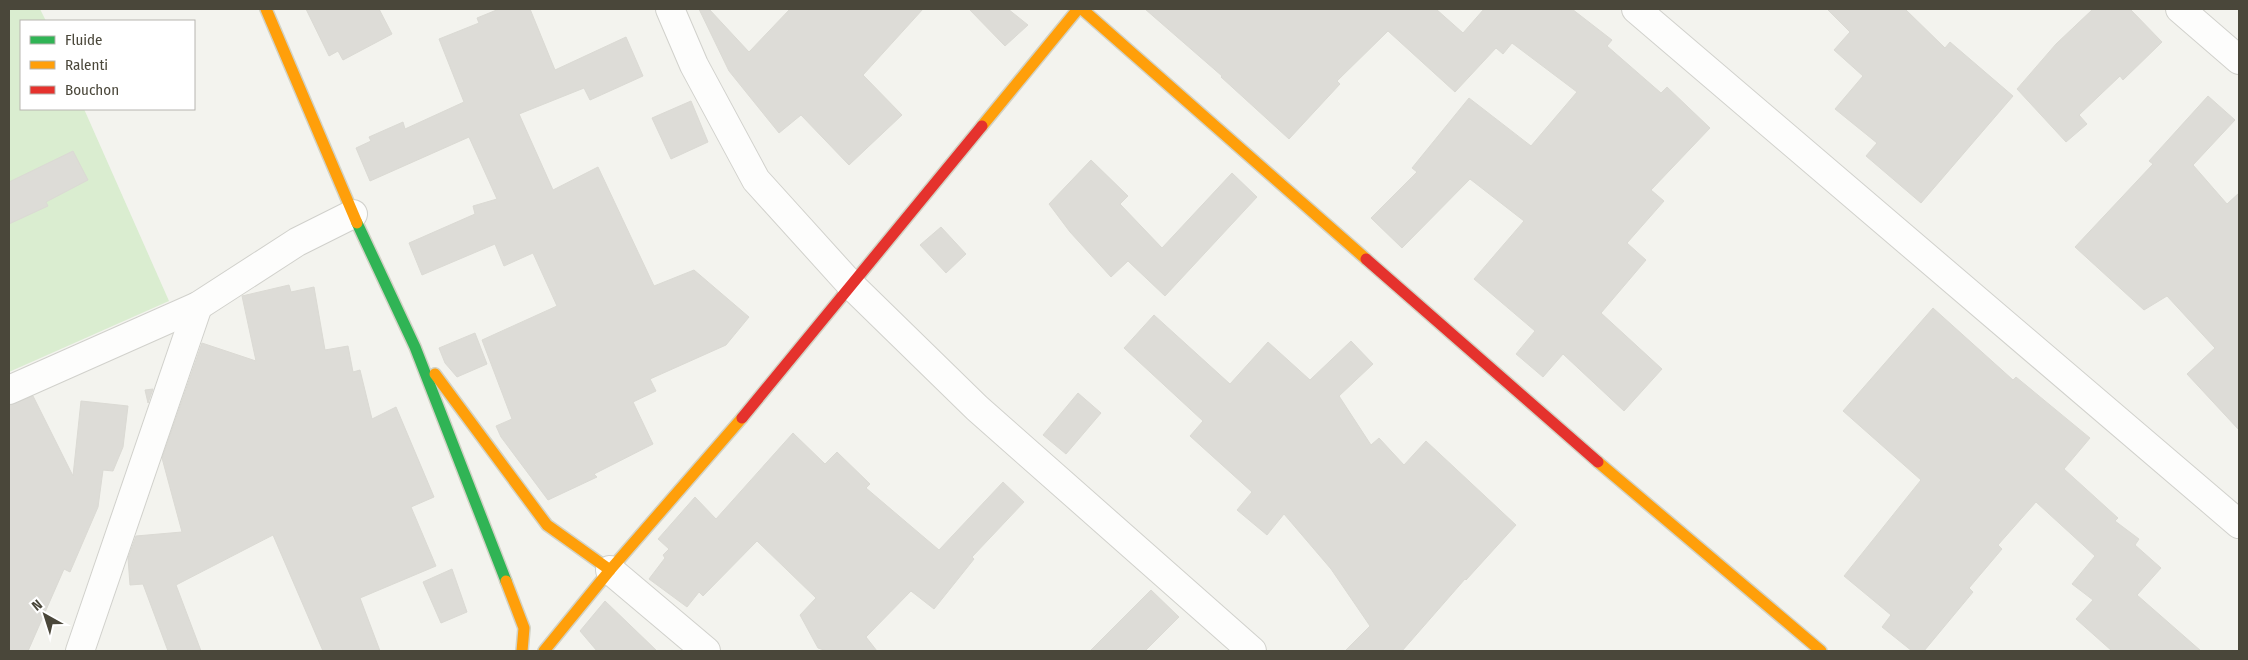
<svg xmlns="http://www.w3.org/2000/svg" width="2248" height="660" font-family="'Fira Sans Condensed',sans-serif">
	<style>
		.green { fill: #daedd0 }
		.building { fill: #dddcd7; stroke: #dbdad4 }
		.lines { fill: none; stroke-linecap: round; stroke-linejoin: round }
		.street-casing { stroke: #d1d1cc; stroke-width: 30 }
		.fast-casing { stroke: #d2d2c5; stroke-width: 14 }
		.slow-casing { stroke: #d2d2c5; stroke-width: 14 }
		.jam-casing { stroke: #d2d2c5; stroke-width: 14 }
		.street { stroke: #fdfdfc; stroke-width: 28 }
		.fast { stroke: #30b455; stroke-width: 11 }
		.slow { stroke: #ff9f0a; stroke-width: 11 }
		.jam { stroke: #e5322d; stroke-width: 11 }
	</style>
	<rect width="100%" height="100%" fill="#f3f3ee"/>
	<!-- green -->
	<polygon class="green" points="9,9 40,9 46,21 21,21 21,109 84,109 169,301 9,372"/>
	<!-- building -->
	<g class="building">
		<polygon points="306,9 379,9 392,34 343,60 338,51 329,56"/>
		<polygon points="499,9 530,9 555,70 626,37 643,76 590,100 584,88 519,114 553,190 598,167 654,286 694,270 749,317 726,345 650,379 656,391 633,402 653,444 594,474 597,477 548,500 501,437 496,426 512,419 482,340 557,306 533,253 504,266 495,244 422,275 409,243 475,214 473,206 497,199 469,137 370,181 356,148 371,141 369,137 403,122 405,129 464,102 439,39 479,23 477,18"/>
		<polygon points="699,9 709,9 749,52 790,9 923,9 863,75 902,115 849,165 801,115 779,133 729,71"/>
		<polygon points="969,9 1008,9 1028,25 1005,46"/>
		<polygon points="1145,9 1436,9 1463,33 1484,9 1572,9 1612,40 1607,46 1661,93 1667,87 1710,128 1651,190 1664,201 1627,243 1646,260 1601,313 1662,369 1624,411 1563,354 1543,377 1516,354 1535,331 1474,279 1524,221 1470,179 1402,248 1371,218 1417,172 1412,168 1469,98 1531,146 1577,92 1512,43 1503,54 1496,48 1455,92 1388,31 1337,81 1340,84 1289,139 1221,77 1222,76"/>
		<polygon points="1827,9 1905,9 1945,48 1950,42 2013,96 1921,203 1866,156 1877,143 1835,109 1863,76 1834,50 1850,32"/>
		<polygon points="2093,9 2130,9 2162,42 2123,80 2120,76 2079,115 2087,124 2066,142 2017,89 2056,44"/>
		<polygon points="2208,96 2235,120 2193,165 2227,204 2239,193 2239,430 2187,374 2215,348 2167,296 2144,310 2075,247 2153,164 2149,161"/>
		<polygon points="691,101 708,142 671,159 652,118"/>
		<polygon points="73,151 88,180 46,202 48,206 9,224 9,182"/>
		<polygon points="1091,160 1128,196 1120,204 1162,248 1232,173 1257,197 1165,296 1128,261 1111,277 1070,232 1049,204"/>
		<polygon points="941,227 966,254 946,273 920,245"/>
		<polygon points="289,285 291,292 314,287 325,350 348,346 353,372 360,370 372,419 396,407 434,497 411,507 436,566 360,598 380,651 323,651 273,535 176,585 201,651 168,651 143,584 130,585 128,558 136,536 182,532 162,458 202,343 256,361 242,296"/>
		<polygon points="1933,308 2013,380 2016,377 2090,438 2064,469 2118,518 2115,521 2139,539 2135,545 2161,568 2137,595 2201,651 2112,651 2076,619 2093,600 2072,584 2095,556 2036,502 1998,545 2002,549 1969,588 1973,592 1924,651 1912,651 1882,627 1891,615 1844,576 1921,480 1843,411"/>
		<polygon points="1154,315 1230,384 1268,342 1310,380 1351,341 1373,364 1339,396 1371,445 1379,438 1404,465 1426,441 1516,525 1466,580 1465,579 1402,651 1345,651 1370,626 1331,569 1284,514 1267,535 1237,510 1252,492 1190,436 1203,421 1124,348"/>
		<polygon points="475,333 487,364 457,377 445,363 439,348"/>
		<polygon points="153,389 148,403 145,390"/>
		<polygon points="1078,393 1101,413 1066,454 1043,435"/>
		<polygon points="33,396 73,476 81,401 128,406 123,447 113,471 103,470 98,507 70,572 64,569 28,651 9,651 9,405"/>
		<polygon points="793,433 825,464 837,452 870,484 866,488 939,550 1003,482 1024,502 972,557 974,559 934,609 911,591 866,637 877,651 827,651 818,648 800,615 816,598 757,541 703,596 699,592 687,607 649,579 665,558 663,555 669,549 658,539 695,497 716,519"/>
		<polygon points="452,569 467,612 441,623 423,582"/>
		<polygon points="1151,590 1179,617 1145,651 1090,651"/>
		<polygon points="605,601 657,651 597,651 580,631"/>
	</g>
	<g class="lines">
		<defs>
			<g id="street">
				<polyline points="670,9 694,65 756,180 851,285 977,408 1252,651"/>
				<polyline points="1636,9 2239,524"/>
				<polyline points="2180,9 2239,60"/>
				<polyline points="9,390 198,306 297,242 353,214"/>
				<polyline points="610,570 706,651"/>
				<polyline points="80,651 198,306"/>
			</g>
			<polyline id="fast" points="357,223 415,347 506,581"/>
			<g id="slow">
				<polyline points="266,9 357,223"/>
				<polyline points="1082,9 1366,259"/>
				<polyline points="982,126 1078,9"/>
				<polyline points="435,374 547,525 610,570"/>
				<polyline points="1598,462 1821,651"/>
				<polyline points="506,581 524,628 522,651"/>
				<polyline points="544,651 610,570 742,418"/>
			</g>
			<g id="jam">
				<polyline points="1366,259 1598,462"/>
				<polyline points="742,418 982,126"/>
			</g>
		</defs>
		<!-- street casing -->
		<use href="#street" class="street-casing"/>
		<!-- fast casing -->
		<use href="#fast" class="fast-casing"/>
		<!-- slow casing -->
		<use href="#slow" class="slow-casing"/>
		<!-- jam casing -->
		<use href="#jam" class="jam-casing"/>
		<!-- street -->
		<use href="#street" class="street"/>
		<!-- fast -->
		<use href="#fast" class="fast"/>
		<!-- slow -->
		<use href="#slow" class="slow"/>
		<!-- jam -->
		<use href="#jam" class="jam"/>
	</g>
	<!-- border -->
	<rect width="2248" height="660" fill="none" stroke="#4a473a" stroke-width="20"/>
	<!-- legend -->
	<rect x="20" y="20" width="175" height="90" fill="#ffffff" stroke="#b7b5b0"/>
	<rect x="30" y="36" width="25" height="8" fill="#30b455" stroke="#b7b5b0"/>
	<text x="65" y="45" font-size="15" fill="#4a473a">Fluide</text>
	<rect x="30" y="61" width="25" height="8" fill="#ff9f0a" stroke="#b7b5b0"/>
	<text x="65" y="70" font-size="15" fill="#4a473a">Ralenti</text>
	<rect x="30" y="86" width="25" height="8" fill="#e5322d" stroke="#b7b5b0"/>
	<text x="65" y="95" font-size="15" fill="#4a473a">Bouchon</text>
	<!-- north arrow -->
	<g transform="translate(45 615) rotate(321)" stroke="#ffffff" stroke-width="4" paint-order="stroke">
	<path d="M0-4L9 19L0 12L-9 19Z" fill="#4a473a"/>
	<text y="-8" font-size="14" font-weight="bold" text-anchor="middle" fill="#4a473a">N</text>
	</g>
</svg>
